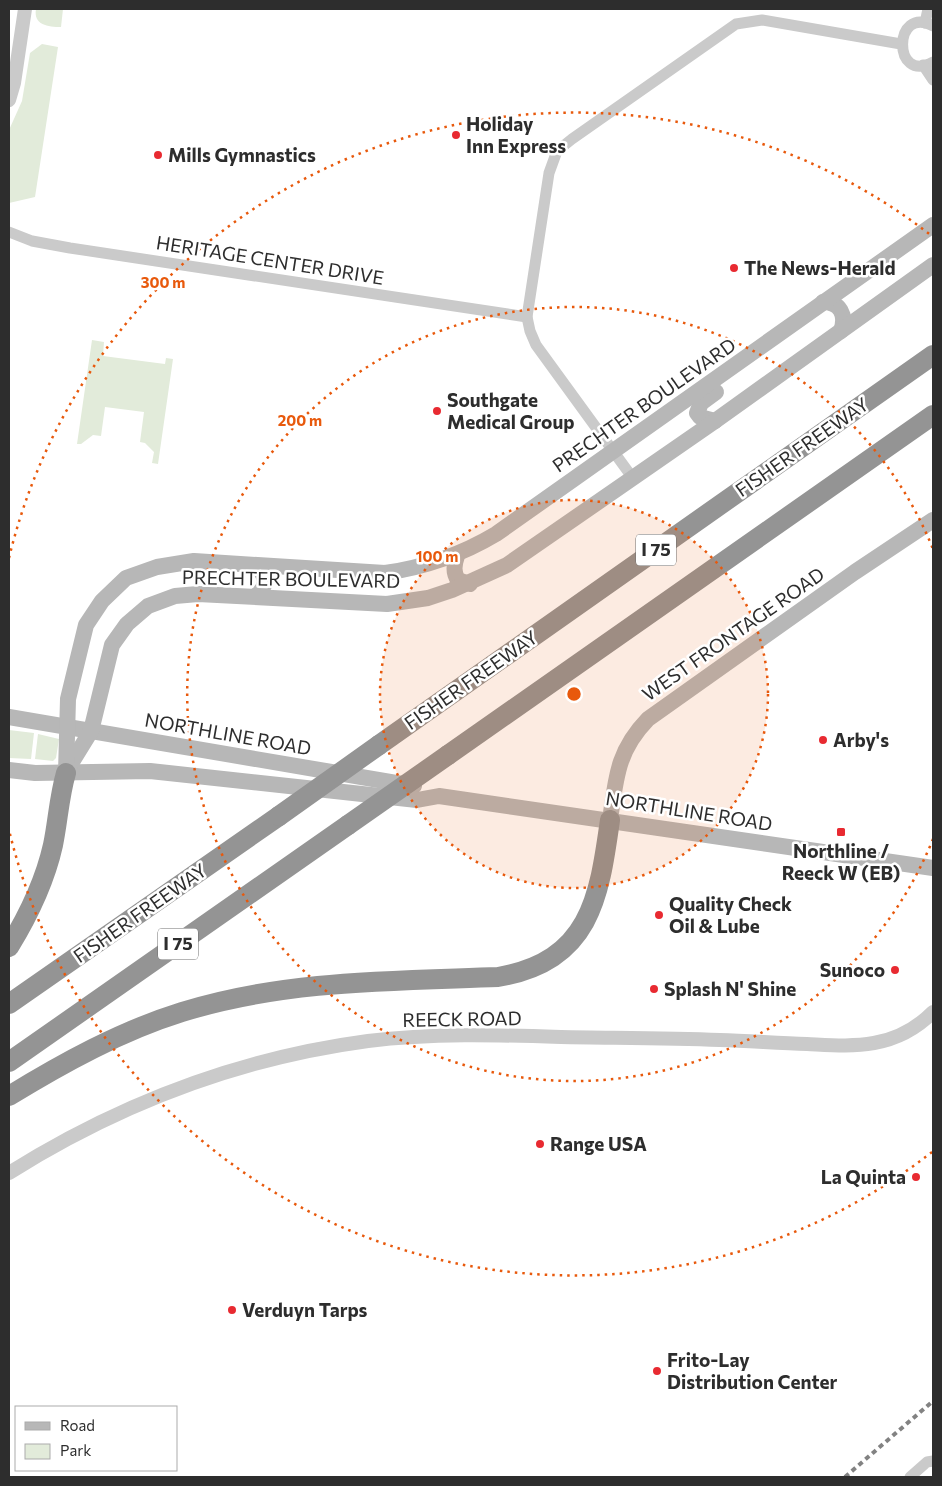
<svg xmlns="http://www.w3.org/2000/svg" width="942" height="1486" font-family="Commissioner,sans-serif">
	<style>
		.green { fill: #e2ebda }
		.lines { fill: none; stroke-linecap: round; stroke-linejoin: round }
		.minor { stroke: #cacaca; stroke-width: 11 }
		.tertiary { stroke: #cacaca; stroke-width: 14 }
		.secondary { stroke: #b7b7b7; stroke-width: 16 }
		.motorway { stroke: #949494; stroke-width: 20 }
		.rail { stroke: #828282; stroke-width: 4; stroke-dasharray: 5 4; stroke-linecap: butt }
		.motorway-bridge { stroke: #949494; stroke-width: 20 }
		.ring { fill: none; stroke: #e8590c; stroke-width: 2.5; stroke-dasharray: 2.5 5 }
		.poi-dot { fill: #e82a31; stroke: #fff; stroke-width: 2 }
		.labels { text-anchor: middle; stroke-width: 5; stroke-linejoin: round; paint-order: stroke }
		.shield { fill: #fff; stroke: #6c6c6c; stroke-width: 1 }
		.shield-label { font-size: 18px; font-weight: bold; fill: #2d2d2d }
		.poi-label { font-size: 19px; font-weight: bold; fill: #2d2d2d; stroke: #fff; text-anchor: start }
		.street-label { font-size: 19px; fill: #2d2d2d; stroke: #fff }
		.centre { fill: #e8590c; stroke: #fff; stroke-width: 2.5 }
		.ring-label { font-size: 15px; text-anchor: middle; font-weight: bold; fill: #e8590c; stroke: #fff; stroke-width: 5; stroke-linejoin: round; paint-order: stroke }
	</style>
	<rect width="100%" height="100%" fill="#fff"/>
	<!-- green -->
	<g class="green">
		<path d="M36 9H63L61 27C48 27 33 25 36 9Z"/>
		<polygon points="42,44 58,47 35,197 9,203 9,130 22,101 30,53"/>
		<polygon points="92,340 104,342 103,356 165,364 166,358 173,359 158,464 152,463 154,452 145,443 140,442 144,412 105,407 101,436 93,435 81,444 77,444"/>
		<polygon points="9,730 34,733 31,759 9,758"/>
		<polygon points="38,734 59,739 56,758 53,761 35,759"/>
	</g>
	<g class="lines">
		<!-- minor -->
		<g class="minor">
			<polyline points="925,23 928,9"/>
			<path d="M933 26C893 4 892 85 933 62"/>
			<polyline points="923,65 933,80"/>
			<polyline points="9,232 32,241 70,248 527,317"/>
			<polyline points="632,477 536,345 530,331 527,317 549,173 557,151 572,139 736,24 762,20 901,44"/>
			<polyline points="910,1477 927,1462 933,1461"/>
		</g>
		<!-- tertiary -->
		<g class="tertiary">
			<polyline points="9,100 14,83 25,9"/>
			<path d="M9 1173C119 1104 240 1058 368 1041 432 1033 497 1035 561 1037 614 1038 667 1038 720 1040 749 1041 778 1043 807 1044 829 1045 852 1047 874 1043 897 1039 917 1028 933 1012"/>
		</g>
		<!-- secondary -->
		<g class="secondary">
			<path d="M823 302C840 302 847 315 841 331"/>
			<polyline points="715,421 700,417 697,413 701,403 716,392"/>
			<path d="M457 556C454 565 453 572 458 580L470 584"/>
			<path d="M256 596C268 585 267 578 257 566"/>
			<polyline points="9,717 414,786"/>
			<polyline points="9,770 35,773 150,771 417,800 439,796 933,868"/>
			<polyline points="67,770 91,731 112,645 127,624 148,606 175,596 198,594 387,604 428,598 452,590 507,565 715,421 933,265"/>
			<path d="M66 773 68 699 86 625 102 601 126 578 157 567 194 561 385 573C426 567 461 555 496 534L933 225"/>
			<path d="M610 820C616 778 617 751 648 719L855 572 933 520"/>
		</g>
		<!-- motorway -->
		<g class="motorway">
			<polyline points="379,745 933,355"/>
			<polyline points="448,755 933,415"/>
			<path d="M9 947C28 916 45 881 53 845 58 821 59 797 66 773"/>
			<polyline points="9,1004 279,816"/>
			<polyline points="9,1062 348,825"/>
			<path d="M9 1096C63 1063 121 1031 182 1012 285 980 392 981 498 977 590 961 599 899 610 820"/>
		</g>
		<!-- rail -->
		<polyline class="rail" points="845,1477 933,1401"/>
		<!-- motorway-bridge -->
		<g class="motorway-bridge">
			<polyline points="279,816 379,745"/>
			<polyline points="348,825 448,755"/>
		</g>
	</g>
	<!-- distance rings -->
	<circle cx="574" cy="694" r="194" fill="#e8590c" fill-opacity=".12"/>
	<g class="ring">
		<circle cx="574" cy="694" r="194"/>
		<path d="M933 839A387 387 0 1 1 933 549"/>
		<path d="M932 1152A581 581 0 0 1 9 830M9 558A581 581 0 0 1 932 236"/>
	</g>
	<!-- markers -->
	<g class="poi-dot">
		<circle cx="456" cy="135" r="5"/>
		<circle cx="158" cy="155" r="5"/>
		<circle cx="734" cy="268" r="5"/>
		<circle cx="437" cy="411" r="5"/>
		<circle cx="823" cy="740" r="5"/>
		<rect x="836" y="827" width="10" height="10" rx="2.5"/>
		<circle cx="659" cy="915" r="5"/>
		<circle cx="895" cy="970" r="5"/>
		<circle cx="654" cy="989" r="5"/>
		<circle cx="540" cy="1144" r="5"/>
		<circle cx="916" cy="1177" r="5"/>
		<circle cx="232" cy="1310" r="5"/>
		<circle cx="657" cy="1371" r="5"/>
	</g>
	<g class="labels">
		<!-- shield labels -->
		<g class="shield">
			<rect x="636" y="534.5" width="40" height="31" rx="4"/>
			<rect x="158" y="928.5" width="40" height="31" rx="4"/>
		</g>
		<g class="shield-label">
			<text x="656" y="556">I 75</text>
			<text x="178" y="950">I 75</text>
		</g>
		<!-- poi labels -->
		<g class="poi-label">
			<text x="466" y="131">Holiday<tspan x="466" dy="22">Inn Express</tspan></text>
			<text x="168" y="162">Mills Gymnastics</text>
			<text x="744" y="275">The News-Herald</text>
			<text x="447" y="407">Southgate<tspan x="447" dy="22">Medical Group</tspan></text>
			<text x="833" y="747">Arby's</text>
			<text x="841" y="858" text-anchor="middle">Northline /<tspan x="841" dy="22">Reeck W (EB)</tspan></text>
			<text x="669" y="911">Quality Check<tspan x="669" dy="22">Oil &amp; Lube</tspan></text>
			<text x="885" y="977" text-anchor="end">Sunoco</text>
			<text x="664" y="996">Splash N' Shine</text>
			<text x="550" y="1151">Range USA</text>
			<text x="906" y="1184" text-anchor="end">La Quinta</text>
			<text x="242" y="1317">Verduyn Tarps</text>
			<text x="667" y="1367">Frito-Lay<tspan x="667" dy="22">Distribution Center</tspan></text>
		</g>
		<!-- street labels -->
		<g class="street-label">
			<text transform="translate(270 260) rotate(9)" y="7">HERITAGE CENTER DRIVE</text>
			<text transform="translate(644 405) rotate(-35)" y="7">PRECHTER BOULEVARD</text>
			<text transform="translate(802 447) rotate(-35)" y="7">FISHER FREEWAY</text>
			<text transform="translate(291 579) rotate(1)" y="7">PRECHTER BOULEVARD</text>
			<text transform="translate(733 634) rotate(-35)" y="7">WEST FRONTAGE ROAD</text>
			<text transform="translate(471 680) rotate(-35)" y="7">FISHER FREEWAY</text>
			<text transform="translate(228 734) rotate(10)" y="7">NORTHLINE ROAD</text>
			<text transform="translate(689 811) rotate(9)" y="7">NORTHLINE ROAD</text>
			<text transform="translate(140 913) rotate(-35)" y="7">FISHER FREEWAY</text>
			<text transform="translate(462 1019) rotate(-1)" y="7">REECK ROAD</text>
		</g>
	</g>
	<circle cx="574" cy="694" r="8" class="centre"/>
	<g class="ring-label">
		<text x="163" y="288">300 m</text>
		<text x="300" y="426">200 m</text>
		<text x="437" y="562">100 m</text>
	</g>
	<!-- border -->
	<rect width="942" height="1486" fill="none" stroke="#2d2d2d" stroke-width="20"/>
	<!-- legend -->
	<rect x="15" y="1406" width="162" height="65" fill="#ffffff" stroke="#ababab"/>
	<rect x="25" y="1422" width="25" height="8" fill="#b7b7b7" stroke="#ababab"/>
	<text x="60" y="1431" font-size="15" fill="#2d2d2d">Road</text>
	<rect x="25" y="1444" width="25" height="15" fill="#e2ebda" stroke="#ababab"/>
	<text x="60" y="1456" font-size="15" fill="#2d2d2d">Park</text>
</svg>
